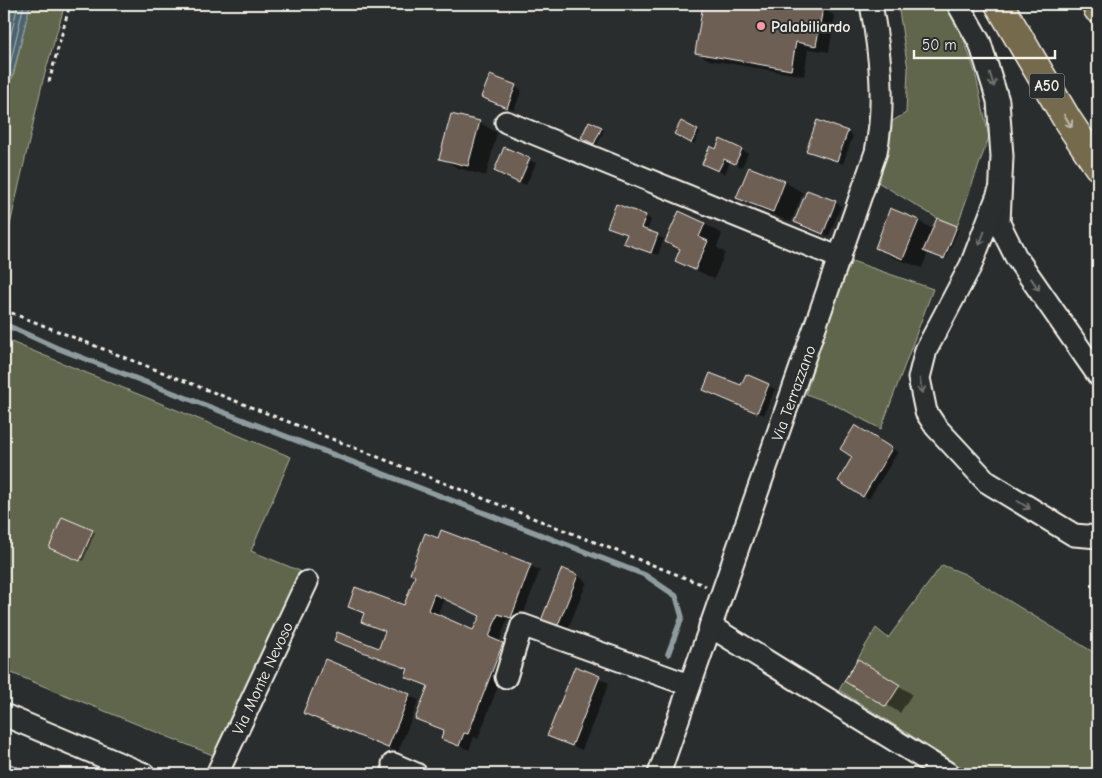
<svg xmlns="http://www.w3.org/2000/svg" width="1102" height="778" font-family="'Comic Neue',sans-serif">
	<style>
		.green { fill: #60664c; stroke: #aaac9a }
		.water { fill: #4b646f; stroke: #8f9c9f }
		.shadow { fill: #0007; fill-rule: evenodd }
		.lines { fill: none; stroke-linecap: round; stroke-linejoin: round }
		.shore { stroke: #b0b9b8; stroke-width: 1 }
		.stream { stroke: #8f9c9f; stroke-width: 5.5 }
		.building { fill: #6e5e55; stroke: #f4f1e8; fill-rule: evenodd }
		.minor-casing { stroke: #f4f1e8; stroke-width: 25 }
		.highway-casing { stroke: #f4f1e8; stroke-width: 31 }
		.path { stroke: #f4f1e8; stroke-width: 3; stroke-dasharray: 4 4; stroke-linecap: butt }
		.minor { stroke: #2a2d2e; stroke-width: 21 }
		.highway { stroke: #756b4b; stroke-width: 28 }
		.oneway { stroke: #71726f }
		.oneway2 { stroke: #c1bba9 }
		.poi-dot { fill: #ff9aa2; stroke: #2a2d2e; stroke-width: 2 }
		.labels { text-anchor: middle; stroke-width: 4; stroke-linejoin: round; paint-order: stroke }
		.shield { fill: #2a2d2e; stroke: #b7b6b0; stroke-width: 1 }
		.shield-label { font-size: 15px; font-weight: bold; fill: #f4f1e8 }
		.poi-label { font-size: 16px; font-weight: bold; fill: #f4f1e8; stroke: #2a2d2e; text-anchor: start }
		.street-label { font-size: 16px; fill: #f4f1e8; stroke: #2a2d2e }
	</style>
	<rect width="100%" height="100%" fill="#2a2d2e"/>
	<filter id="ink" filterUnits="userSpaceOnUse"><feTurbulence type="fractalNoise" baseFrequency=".02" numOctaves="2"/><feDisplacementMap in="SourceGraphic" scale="10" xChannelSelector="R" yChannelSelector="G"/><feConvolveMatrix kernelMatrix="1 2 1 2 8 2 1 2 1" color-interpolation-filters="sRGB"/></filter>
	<g filter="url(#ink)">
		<!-- green -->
		<g class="green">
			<polygon points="30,4 65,4 43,80 4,251 4,87 13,77"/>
			<polygon points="898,4 952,4 975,72 989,137 957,226 937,218 876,181 889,123 906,113 908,69"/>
			<polygon points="852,261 933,289 881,429 833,404 806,394 830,305"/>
			<polygon points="4,339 291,457 251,551 300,571 215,756 4,670"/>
			<polygon points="942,565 965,574 1098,655 1098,774 972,774 839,690 876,628 888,638"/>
		</g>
		<!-- water -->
		<polygon class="water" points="4,4 30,4 12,78 4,87"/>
		<!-- shadow -->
		<g class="shadow">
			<polygon points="704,4 792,4 823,9 835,16 829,52 808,49 804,76 709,60 696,52"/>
			<polygon points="491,76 522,90 514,110 489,100"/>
			<polygon points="479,122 497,133 486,176 458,168 440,158"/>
			<polygon points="681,123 700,132 694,144 675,134"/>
			<polygon points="601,128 604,130 597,145 585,139"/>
			<polygon points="847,132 853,136 843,164 808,150"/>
			<polygon points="505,149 536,163 526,185 501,174"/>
			<polygon points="716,150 741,150 748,153 742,167 730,162 725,174 710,167"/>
			<polygon points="750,168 785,182 803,193 791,222 756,208 738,197"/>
			<polygon points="835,202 841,206 829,236 802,225"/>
			<polygon points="645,216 651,220 647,232 664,239 658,255 631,246 628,235 609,227"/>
			<polygon points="918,221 933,229 959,229 946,259 928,252 922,268 894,258 876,247"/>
			<polygon points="705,224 722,234 717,247 725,253 714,279 676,260 681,250 667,242"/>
			<polygon points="747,376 775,389 764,415 705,390 742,387"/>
			<polygon points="856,427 898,452 869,499 839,481 854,456"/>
			<polygon points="92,531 95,532 83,561 53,549"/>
			<path d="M442 531 540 570 520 623 508 618 499 642 512 649 478 739 474 737 469 750 443 738 445 731 417 719 429 687 406 677 409 670 335 641 380 650 386 632 362 622 365 614 349 606H405ZM444 599 481 616 474 632 437 615Z"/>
			<polygon points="578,576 587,582 566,634 551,628"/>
			<polygon points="326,660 419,700 398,752 304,712"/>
			<polygon points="575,668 609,683 582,750 548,735"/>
			<polygon points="871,668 912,694 900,713 846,680"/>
		</g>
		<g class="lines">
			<!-- shore -->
			<g class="shore">
				<polyline points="4,65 18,4"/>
				<polyline points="4,80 8,74 24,4"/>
			</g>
			<!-- stream -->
			<polyline class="stream" points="4,324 57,348 645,575 676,596 682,617 668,654"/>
		</g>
		<!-- building -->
		<g class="building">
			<polygon points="703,4 800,4 823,8 816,46 796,42 791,70 695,53"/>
			<polygon points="490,75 516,85 507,108 481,97"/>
			<polygon points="451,114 480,121 468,166 439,159"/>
			<polygon points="817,120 848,131 837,161 806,151"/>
			<polygon points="589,121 602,127 594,144 581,138"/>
			<polygon points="681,121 698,130 691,143 674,134"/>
			<polygon points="720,139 742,149 735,164 724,159 718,171 702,164 710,146 716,149"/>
			<polygon points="504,147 530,158 519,183 494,171"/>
			<polygon points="749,167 785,181 773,212 736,198"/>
			<polygon points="807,190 836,201 823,234 794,222"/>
			<polygon points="616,204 646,215 641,228 658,234 651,253 623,243 627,234 607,227"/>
			<polygon points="890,208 919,220 903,259 875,248"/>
			<polygon points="679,211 705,223 699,237 708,241 695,270 675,261 680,249 665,242"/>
			<polygon points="937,218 957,226 944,259 923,251"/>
			<polygon points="710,373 741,385 746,374 769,384 757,413 703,390"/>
			<polygon points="855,425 892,448 863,497 838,481 852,457 840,449"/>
			<polygon points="62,517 93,530 80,561 49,548"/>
			<path d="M441 530 531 564 511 618 498 614 489 637 503 643 468 734 464 733 459 746 441 739 444 730 415 719 428 686 405 677 408 669 334 641 337 632 379 648 385 631 361 622 364 613 348 607 355 587 404 605 415 576 410 574 425 533 438 538ZM434 594 480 616 473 630 428 610Z"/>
			<polygon points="562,568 578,575 556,630 540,623"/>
			<polygon points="325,659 410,694 388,748 303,713"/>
			<polygon points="858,659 900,685 886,707 844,681"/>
			<polygon points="575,666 600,676 572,746 547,736"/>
			<polygon points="4,761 33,774 4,774"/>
		</g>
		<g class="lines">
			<defs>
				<g id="minor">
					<polyline points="958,4 980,43 998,101 1002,156 999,223 1016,257 1098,375"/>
					<polyline points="506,122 840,258"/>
					<polyline points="999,192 971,265 926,350 919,378 926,412 936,427 987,482 1074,535 1098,537"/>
					<polyline points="710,626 949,774"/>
					<polyline points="506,677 522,625 689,685"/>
					<polyline points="4,715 144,774"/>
					<polyline points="393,764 416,774"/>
					<polyline points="217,774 307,582"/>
					<path d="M659 774 876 152C886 102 880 53 871 4"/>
				</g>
				<g id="highway">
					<polyline points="999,4 1068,121 1098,166"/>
					<polyline points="1096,4 1098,9"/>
				</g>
			</defs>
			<!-- minor casing -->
			<use href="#minor" class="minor-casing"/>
			<!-- highway casing -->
			<use href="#highway" class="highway-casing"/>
			<!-- path -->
			<g class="path">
				<polyline points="49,82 70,4"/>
				<polyline points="6,256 9,312"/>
				<polyline points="4,310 706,586"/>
			</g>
			<!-- minor -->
			<use href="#minor" class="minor"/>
			<!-- highway -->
			<use href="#highway" class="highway"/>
		</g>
		<!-- one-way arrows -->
		<defs><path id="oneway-shaft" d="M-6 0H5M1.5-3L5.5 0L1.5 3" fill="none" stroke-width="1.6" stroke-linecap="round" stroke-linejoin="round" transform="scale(1.25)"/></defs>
		<g class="oneway">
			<use href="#oneway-shaft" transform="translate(992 80) rotate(73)"/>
			<use href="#oneway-shaft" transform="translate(982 238) rotate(111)"/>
			<use href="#oneway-shaft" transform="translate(1035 284) rotate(55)"/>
			<use href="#oneway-shaft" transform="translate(921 386) rotate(80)"/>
			<use href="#oneway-shaft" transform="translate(1024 505) rotate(32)"/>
		</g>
		<use class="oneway2" href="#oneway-shaft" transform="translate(1068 121) rotate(58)"/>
	</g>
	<!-- markers -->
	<circle class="poi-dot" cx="761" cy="26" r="5"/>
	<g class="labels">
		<!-- shield labels -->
		<rect class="shield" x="1029.5" y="73.5" width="35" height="25" rx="4"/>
		<g class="shield-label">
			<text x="1047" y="91">A50</text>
		</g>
		<!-- poi labels -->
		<g class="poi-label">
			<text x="771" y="32">Palabiliardo</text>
		</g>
		<!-- street labels -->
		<g class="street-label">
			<text transform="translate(793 393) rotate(-70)" y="6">Via Terrazzano</text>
			<text transform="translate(262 678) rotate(-65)" y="6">Via Monte Nevoso</text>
		</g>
	</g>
	<!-- margin -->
	<rect width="1102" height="778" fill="none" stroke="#2a2d2e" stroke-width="20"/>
	<rect x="10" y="10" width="1082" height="758" fill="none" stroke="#f4f1e8" stroke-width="2" filter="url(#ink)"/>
	<!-- scale -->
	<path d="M914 50v8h141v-8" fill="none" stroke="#f4f1e8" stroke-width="2.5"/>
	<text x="922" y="50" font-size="15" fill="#f4f1e8" stroke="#2a2d2e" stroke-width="4" paint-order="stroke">50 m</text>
</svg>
